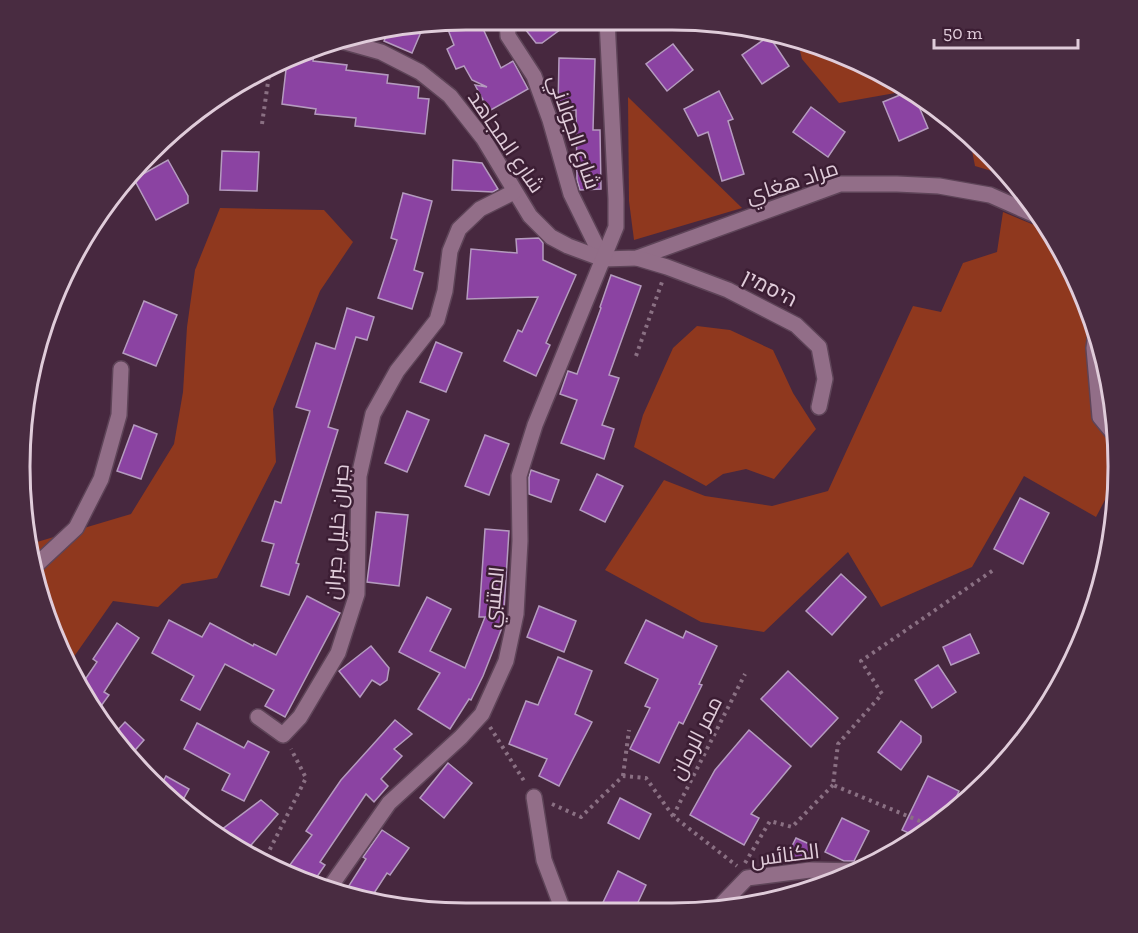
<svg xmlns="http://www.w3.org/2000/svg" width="1138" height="933" font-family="'Zilla Slab',Cairo,Heebo,serif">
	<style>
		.green { fill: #8f381e }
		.building { fill: #8b43a2; stroke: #b59bbf; stroke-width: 1.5 }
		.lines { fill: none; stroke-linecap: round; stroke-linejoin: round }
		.minor-casing { stroke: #5e4458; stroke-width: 18 }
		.path { stroke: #8a7083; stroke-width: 4; stroke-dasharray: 3 4.5; stroke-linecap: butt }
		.minor { stroke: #926e88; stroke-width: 15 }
		.labels { text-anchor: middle; stroke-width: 5; stroke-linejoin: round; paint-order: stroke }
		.street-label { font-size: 21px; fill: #e0ccda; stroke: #3c1e34 }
		.rim { fill: none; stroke: #e0ccda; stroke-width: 3 }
	</style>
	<rect width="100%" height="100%" fill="#47283f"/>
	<!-- green -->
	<g class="green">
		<polygon points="798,43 842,53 912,90 839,103 802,59"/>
		<polygon points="628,97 742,208 634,240 629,201"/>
		<polygon points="969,135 987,150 1005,175 975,166"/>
		<polygon points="220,208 324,210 353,242 320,291 273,409 276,462 217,578 182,584 158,607 113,601 73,658 64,660 28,553 27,545 131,514 174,444 183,392 187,327 195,270"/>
		<polygon points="1003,212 1044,229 1073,269 1092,322 1096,365 1110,422 1118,438 1116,479 1096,517 1024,476 972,567 881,607 848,552 764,632 701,622 605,570 664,480 705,496 772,506 828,491 913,306 941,312 963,263 997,252"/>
		<polygon points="697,326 730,330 773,350 793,393 816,429 774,479 746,469 723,474 706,486 634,447 643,415 673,348"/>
	</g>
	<!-- building -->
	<g class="building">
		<polygon points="466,20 479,20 501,68 513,61 528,89 489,111 475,85 487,87 472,80 464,66 456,69 447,49 454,45 445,22"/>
		<polygon points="518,20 555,20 561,29 542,43 536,43"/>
		<polygon points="424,25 412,53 384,41 389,30"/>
		<polygon points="769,36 789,66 762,84 742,55"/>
		<polygon points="673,44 693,70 667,91 646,64"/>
		<polygon points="314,50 313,61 347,65 346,70 388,75 387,83 419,87 418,98 429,99 425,134 355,126 356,118 315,114 316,109 282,104 287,61"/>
		<polygon points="559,58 595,59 593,130 600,130 601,189 580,190 577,180 576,110 558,110"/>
		<polygon points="912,90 928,128 899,141 883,102"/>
		<polygon points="719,91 733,119 728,121 744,174 722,181 708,132 698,136 684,109"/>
		<polygon points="811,107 845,132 828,157 793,132"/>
		<polygon points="222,151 259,152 257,191 220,190"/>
		<polygon points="168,160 188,196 188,203 156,220 134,179"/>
		<polygon points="453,160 482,163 498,189 493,192 452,190"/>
		<polygon points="403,193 432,201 414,270 423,273 412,309 378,298 397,240 391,238"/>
		<polygon points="539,238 543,243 543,260 576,275 546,343 550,345 536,376 504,361 518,330 522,332 538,297 467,299 471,249 517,253 516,239"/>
		<polygon points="611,275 641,286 609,375 619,378 602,425 614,429 604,459 561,443 577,400 560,394 568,371 577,374 601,308 600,307"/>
		<polygon points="144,301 177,315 156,366 123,353"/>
		<polygon points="347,308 374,317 367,340 356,337 328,427 338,430 296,563 299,564 289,595 261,586 274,544 262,541 275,501 281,503 310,411 296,407 316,343 335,349"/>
		<polygon points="436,342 462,353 446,392 420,382"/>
		<polygon points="407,411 429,420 407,472 385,463"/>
		<polygon points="134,425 157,434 141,479 117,471"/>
		<polygon points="485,435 509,444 489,495 465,486"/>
		<polygon points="531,470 559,480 551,502 529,494 529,477"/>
		<polygon points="597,474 623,486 605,522 580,510"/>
		<polygon points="1020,498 1049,513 1023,564 994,549"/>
		<polygon points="376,512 408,515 399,586 367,582"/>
		<polygon points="485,529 509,531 503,625 483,676 471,700 469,699 450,729 418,709 440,673 399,652 427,597 451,609 430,651 465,668 485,617 479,617"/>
		<polygon points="841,574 866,597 832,635 806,611"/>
		<polygon points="307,596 340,613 285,717 265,706 274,690 225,664 200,710 181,700 194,676 152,653 169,620 202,637 210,623 253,646 254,644 276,655"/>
		<polygon points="539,606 576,621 564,652 527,637"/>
		<polygon points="646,620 683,638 686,631 717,646 699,684 702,685 683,724 679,722 659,763 630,749 650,708 645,706 658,679 625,663"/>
		<polygon points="117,623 139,638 104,692 109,695 96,713 80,687 97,662 93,659"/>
		<polygon points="970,634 979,653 951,665 943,647"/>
		<polygon points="371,646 389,668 387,680 380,685 372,680 360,697 339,671"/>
		<polygon points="558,657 592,671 575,714 592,722 559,786 539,776 547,759 509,744 526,701 538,705"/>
		<polygon points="938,665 956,692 932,708 915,680"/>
		<polygon points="788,671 838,718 811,747 761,699"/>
		<polygon points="395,720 412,734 394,749 402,756 381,779 388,786 374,802 366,794 320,862 325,865 312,884 284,873 312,835 306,831 341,780"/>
		<polygon points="901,721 921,736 921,742 901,770 878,752"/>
		<polygon points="125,722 144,740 129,757 111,737"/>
		<polygon points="197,723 244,748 248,741 269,752 244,801 222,790 230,774 184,749"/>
		<polygon points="749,730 791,766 751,814 759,818 744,845 690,815 715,770"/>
		<polygon points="448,763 472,783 444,818 420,798"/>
		<polygon points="166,776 189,789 179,807 172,803 159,789"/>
		<polygon points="928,776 959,791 950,811 953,812 943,821 917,837 902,830"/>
		<polygon points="620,798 651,814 639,839 608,823"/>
		<polygon points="261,800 278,814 245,852 217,833"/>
		<polygon points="842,818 869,831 854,861 844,861 825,852"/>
		<polygon points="382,830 409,848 390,875 387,873 369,901 351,898 343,895 366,859 363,857"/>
		<polygon points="796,838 818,848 813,860 803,861 788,854"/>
		<polygon points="618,871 646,885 633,913 598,913"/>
	</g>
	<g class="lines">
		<defs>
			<g id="minor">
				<polyline points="507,20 508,36 534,76 550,120 571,194 603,259"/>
				<polyline points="338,40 381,52 420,72 450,96 483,138 530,216 551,237 568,246 603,259 637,258 840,184 897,184 939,186 990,195 1033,214"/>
				<polyline points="637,258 667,267 728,290 796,325 819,347 825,379 819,407"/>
				<polyline points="1096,333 1094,348 1100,417 1118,439"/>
				<polyline points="33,568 76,528 101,479 119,415 121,369"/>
				<polyline points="258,717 283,735 300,717 338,653 357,594 359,476 373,414 397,371 437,320 445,291 450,251 459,229 480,209 514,192"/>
				<polyline points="534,797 544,860 564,913"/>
				<polyline points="328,890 389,803 461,737 482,714 506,661 516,614 520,541 519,476 535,425 616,227 616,199 607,20"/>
				<polyline points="691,913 718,908 747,878 810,870 860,871"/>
			</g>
		</defs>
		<!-- minor casing -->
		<use href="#minor" class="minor-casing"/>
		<!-- path -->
		<g class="path">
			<polyline points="262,124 270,68"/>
			<polyline points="636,356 662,282"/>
			<polyline points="490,727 526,784"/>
			<polyline points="623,776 629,730"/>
			<polyline points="552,804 581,817 623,776 646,778 673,816 737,866"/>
			<polyline points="673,816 745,674"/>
			<polyline points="934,827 833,785 838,744 882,694 861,661 995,569"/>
			<polyline points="263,863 306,778 291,749"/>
			<polyline points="745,863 770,821 792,827 833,785"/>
		</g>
		<!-- minor -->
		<use href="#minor" class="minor"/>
	</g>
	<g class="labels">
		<!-- street labels -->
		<g class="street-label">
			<text transform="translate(574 132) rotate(71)" y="7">شارع الجولاني</text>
			<text transform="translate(506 142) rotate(56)" y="7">شارع المجاهد</text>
			<text transform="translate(792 182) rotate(-18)" y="7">مراد هغاي</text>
			<text transform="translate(770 288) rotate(27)" y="7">היסמין</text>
			<text transform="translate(337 532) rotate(-86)" y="7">جبران خليل جبران</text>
			<text transform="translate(494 597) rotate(-84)" y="7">المتنبي</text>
			<text transform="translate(696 738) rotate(-63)" y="7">ممر الرمان</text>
			<text transform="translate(785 855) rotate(-7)" y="7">الكنائس</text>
		</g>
	</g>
	<!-- crop -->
	<path d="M0 0H1138V933H0ZM466 30H672A436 436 0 0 1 1108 466V467A436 436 0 0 1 672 903H466A436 436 0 0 1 30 467V466A436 436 0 0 1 466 30Z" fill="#492c41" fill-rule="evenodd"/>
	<path class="rim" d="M466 30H672A436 436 0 0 1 1108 466V467A436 436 0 0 1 672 903H466A436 436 0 0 1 30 467V466A436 436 0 0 1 466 30Z"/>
	<!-- scale -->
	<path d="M934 39v9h144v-9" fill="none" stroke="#e0ccda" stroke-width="3"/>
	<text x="943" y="39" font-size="18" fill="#e0ccda" stroke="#3c1e34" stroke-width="4.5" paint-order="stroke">50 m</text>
</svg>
